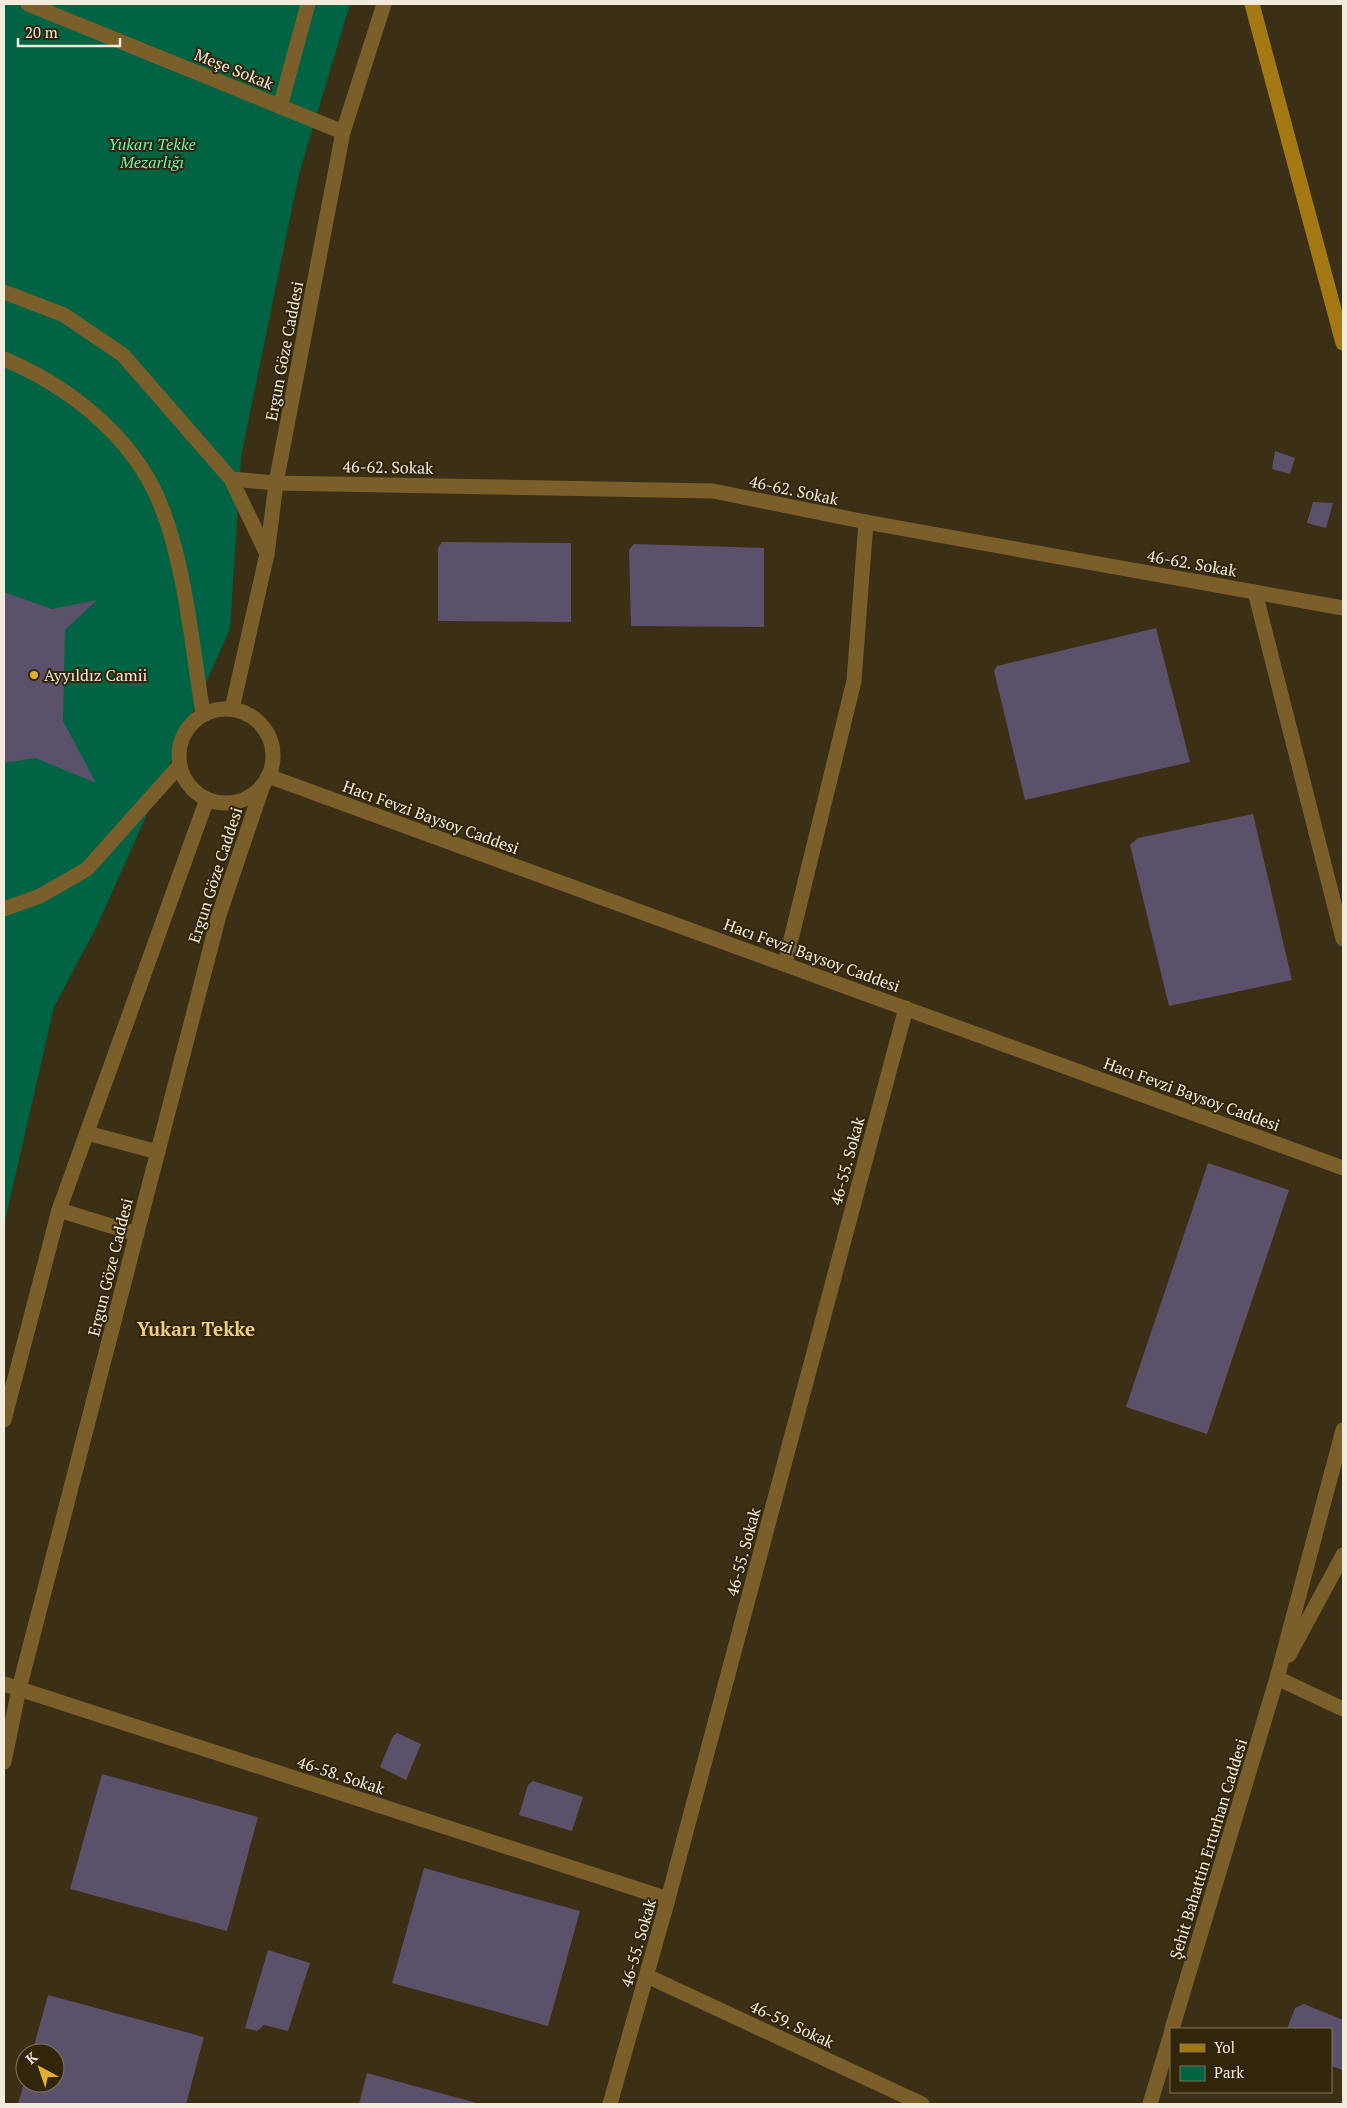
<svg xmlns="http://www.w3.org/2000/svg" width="1347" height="2108" font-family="'PT Serif',serif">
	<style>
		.green { fill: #006343 }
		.building { fill: #5c516b }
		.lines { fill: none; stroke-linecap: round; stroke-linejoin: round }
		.street { stroke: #7b5f2b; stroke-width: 15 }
		.secondary { stroke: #a47813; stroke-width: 15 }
		.poi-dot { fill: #e1af34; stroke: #31250a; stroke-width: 2 }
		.labels { text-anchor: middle; stroke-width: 4; stroke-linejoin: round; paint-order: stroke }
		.street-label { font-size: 16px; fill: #f3ecdc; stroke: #31250a }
		.park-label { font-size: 16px; font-style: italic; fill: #6af0b7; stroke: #31250a }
		.poi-label { font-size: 16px; fill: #f3ecdc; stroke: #31250a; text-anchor: start }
		.quarter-label { font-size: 19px; font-weight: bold; fill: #f0cd84; stroke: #31250a }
	</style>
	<rect width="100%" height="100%" fill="#3b2f15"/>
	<!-- green -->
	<polygon class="green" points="4,4 350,4 299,174 241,457 230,629 97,926 54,1007 4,1225"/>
	<!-- building -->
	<g class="building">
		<polygon points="1275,451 1295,458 1290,474 1272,469"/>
		<polygon points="1313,502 1333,503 1326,528 1307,523"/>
		<polygon points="442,542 571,543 571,622 438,621 438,548"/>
		<polygon points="634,544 764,548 764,627 631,626 629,550"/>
		<polygon points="4,592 52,609 97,600 65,630 63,721 96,783 35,758 4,763"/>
		<polygon points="1156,628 1190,762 1025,800 994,671 997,666"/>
		<polygon points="1253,814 1292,980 1169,1006 1130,845 1138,838"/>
		<polygon points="1208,1163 1289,1190 1207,1434 1126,1407"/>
		<polygon points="397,1733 421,1744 406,1780 380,1767 393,1736"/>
		<polygon points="102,1774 258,1817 227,1931 70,1889"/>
		<polygon points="533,1781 583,1797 572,1831 519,1815 528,1785"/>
		<polygon points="424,1868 580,1911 548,2026 392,1983"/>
		<polygon points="268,1950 310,1963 288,2031 264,2025 257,2031 245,2028"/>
		<polygon points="48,1995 204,2037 186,2104 18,2104 24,2083 55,2083 55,2053 32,2053"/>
		<polygon points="1304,2004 1343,2020 1343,2070 1331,2066 1331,2029 1287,2029 1295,2008"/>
		<polygon points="367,2073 480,2104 359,2104"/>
	</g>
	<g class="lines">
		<!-- street -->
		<g class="street">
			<polyline points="28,4 343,132"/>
			<polyline points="280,107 308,4"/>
			<polyline points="4,292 64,315 123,355 231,479 267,554"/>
			<path d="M4 359C64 384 123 429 153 488 184 549 192 646 203 714"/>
			<polyline points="231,479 276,483 713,491 866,522 1343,608"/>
			<polyline points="1255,592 1343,939"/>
			<circle cx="226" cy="756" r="47"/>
			<polyline points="232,709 267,554 276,483 343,132 384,4"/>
			<polyline points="268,776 1343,1168"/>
			<polyline points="4,909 40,896 87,869 179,766"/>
			<polyline points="785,964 854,681 866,522"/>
			<polyline points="87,1133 158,1152"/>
			<polyline points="59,1210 137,1234"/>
			<polyline points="4,1420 59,1210 207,799"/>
			<polyline points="1289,1655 1343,1555"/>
			<polyline points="1277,1678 1343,1709"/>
			<polyline points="4,1684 668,1899"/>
			<polyline points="4,1762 19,1689 219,915 263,785"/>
			<polyline points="647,1976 922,2104"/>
			<polyline points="1172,2029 1277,1678 1343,1430"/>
			<polyline points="610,2104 668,1899 906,1008"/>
			<polyline points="1150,2104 1171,2034"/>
		</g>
		<!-- secondary -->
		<polyline class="secondary" points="1252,4 1343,343"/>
	</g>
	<!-- markers -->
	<circle class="poi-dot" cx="34" cy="675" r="5"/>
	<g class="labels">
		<!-- street labels -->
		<g class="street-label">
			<text transform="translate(234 69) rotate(22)" y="6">Meşe Sokak</text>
			<text transform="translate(284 351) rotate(-79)" y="6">Ergun Göze Caddesi</text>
			<text transform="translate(388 467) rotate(1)" y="6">46-62. Sokak</text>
			<text transform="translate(794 490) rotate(12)" y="6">46-62. Sokak</text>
			<text transform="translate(1192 563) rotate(10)" y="6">46-62. Sokak</text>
			<text transform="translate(431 817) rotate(20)" y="6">Hacı Fevzi Baysoy Caddesi</text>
			<text transform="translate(215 875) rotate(-72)" y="6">Ergun Göze Caddesi</text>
			<text transform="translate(812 955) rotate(20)" y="6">Hacı Fevzi Baysoy Caddesi</text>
			<text transform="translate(1192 1094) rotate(20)" y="6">Hacı Fevzi Baysoy Caddesi</text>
			<text transform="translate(847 1161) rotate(-75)" y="6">46-55. Sokak</text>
			<text transform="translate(110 1267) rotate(-76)" y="6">Ergun Göze Caddesi</text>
			<text transform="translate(743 1552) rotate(-75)" y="6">46-55. Sokak</text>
			<text transform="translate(341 1775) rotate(18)" y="6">46-58. Sokak</text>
			<text transform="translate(1208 1849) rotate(-73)" y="6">Şehit Bahattin Erturhan Caddesi</text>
			<text transform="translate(638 1943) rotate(-74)" y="6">46-55. Sokak</text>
			<text transform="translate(792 2024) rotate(25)" y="6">46-59. Sokak</text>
		</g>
		<!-- park labels -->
		<g class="park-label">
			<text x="152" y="150">Yukarı Tekke<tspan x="152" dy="18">Mezarlığı</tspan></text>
		</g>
		<!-- poi labels -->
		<g class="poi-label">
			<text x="44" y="681">Ayyıldız Camii</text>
		</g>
		<!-- quarter labels -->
		<g class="quarter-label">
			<text x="196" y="1336">Yukarı Tekke</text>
		</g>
	</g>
	<!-- border -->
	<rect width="1347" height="2108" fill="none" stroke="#f3ecdc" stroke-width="10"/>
	<!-- legend -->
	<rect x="1170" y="2028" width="162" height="65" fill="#31250a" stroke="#7f755e"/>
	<rect x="1180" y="2044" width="25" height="8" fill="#a47813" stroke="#7f755e"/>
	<text x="1214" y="2053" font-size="15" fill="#f3ecdc">Yol</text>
	<rect x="1180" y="2066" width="25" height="15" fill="#006343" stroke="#7f755e"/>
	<text x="1214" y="2078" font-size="15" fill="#f3ecdc">Park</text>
	<!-- north arrow -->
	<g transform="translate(40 2068) rotate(320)"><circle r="24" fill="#31250a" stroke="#7f755e"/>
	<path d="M0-4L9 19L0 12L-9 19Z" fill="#e1af34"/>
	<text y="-8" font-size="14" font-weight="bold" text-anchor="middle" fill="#f3ecdc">K</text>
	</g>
	<!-- scale -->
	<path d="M18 38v8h102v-8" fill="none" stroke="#f3ecdc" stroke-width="2.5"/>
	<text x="25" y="38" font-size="15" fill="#f3ecdc" stroke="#31250a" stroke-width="4" paint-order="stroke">20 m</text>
</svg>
